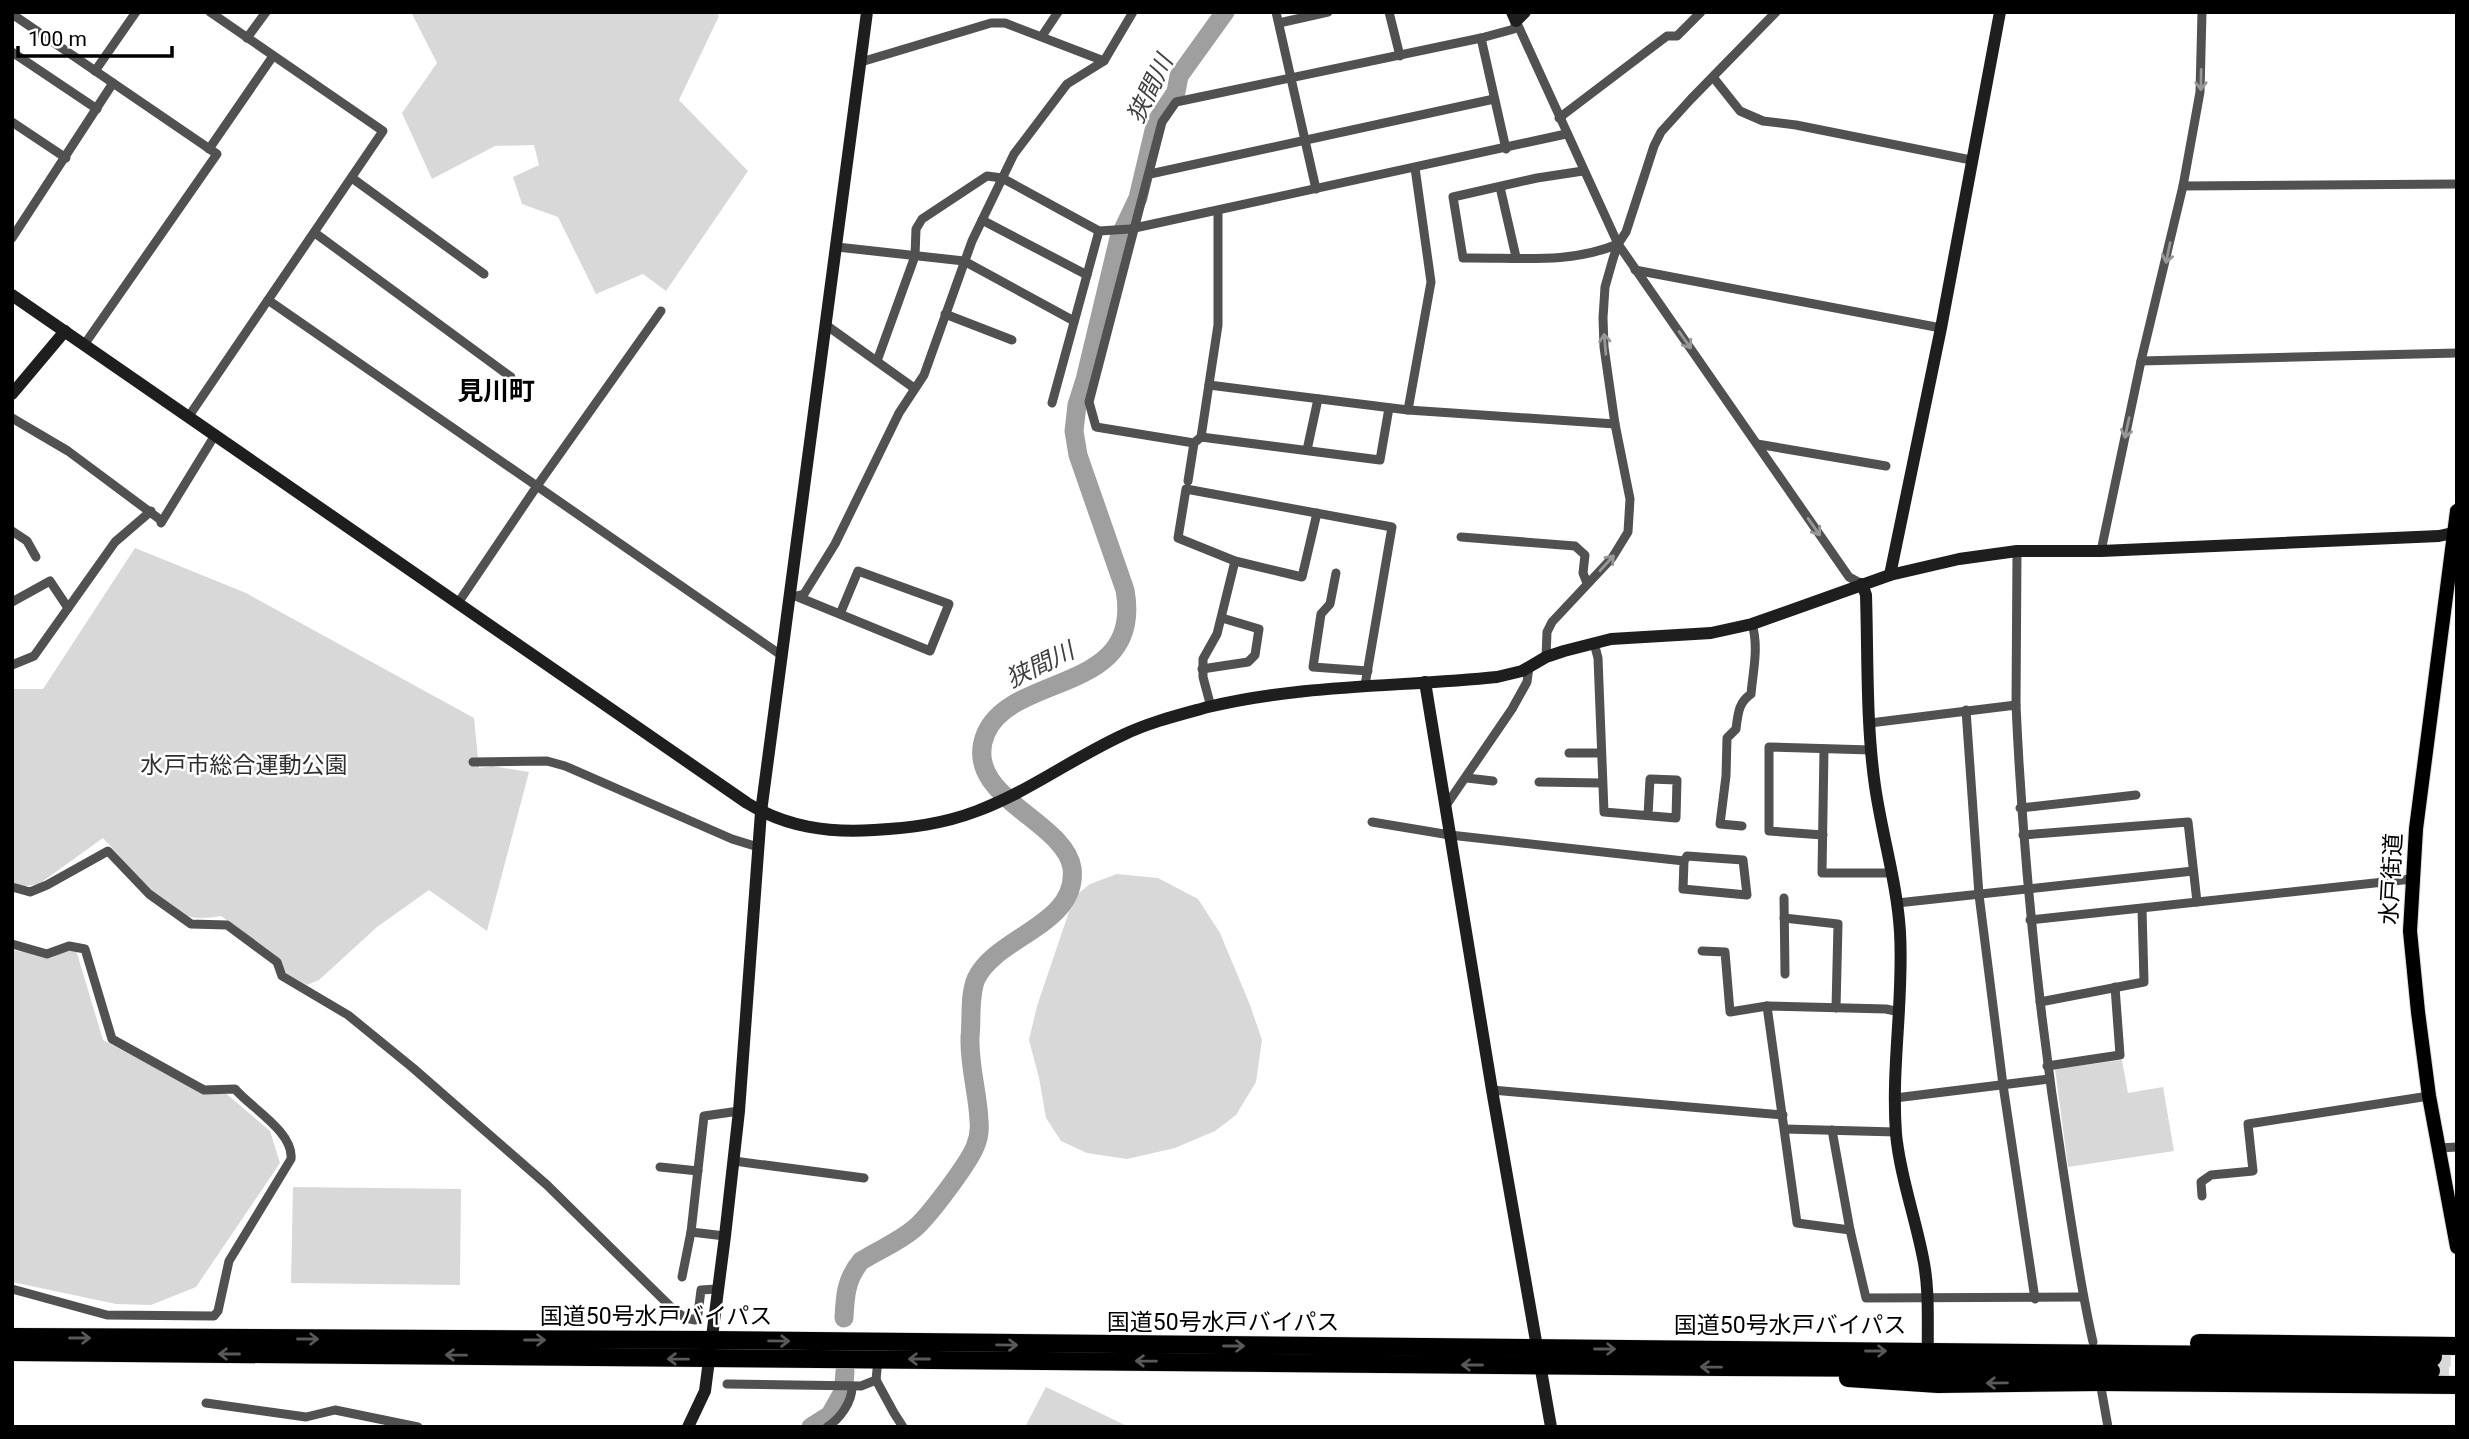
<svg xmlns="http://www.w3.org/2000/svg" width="2469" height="1439" font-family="Roboto,'Noto Sans JP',sans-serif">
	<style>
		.green { fill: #d8d8d8 }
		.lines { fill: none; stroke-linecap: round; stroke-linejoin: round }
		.river { stroke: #9f9f9f; stroke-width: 19 }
		.highway-tunnel { stroke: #d9d9d9; stroke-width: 18; stroke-dasharray: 18 9; stroke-linecap: butt }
		.primary-casing { stroke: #dbdbdb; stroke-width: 16 }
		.highway-casing { stroke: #dbdbdb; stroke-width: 19 }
		.street { stroke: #515151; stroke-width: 9 }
		.secondary { stroke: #1e1e1e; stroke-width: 12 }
		.primary { stroke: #000; stroke-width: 14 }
		.highway { stroke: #000; stroke-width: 18 }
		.oneway { stroke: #979797 }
		.oneway2 { stroke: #595959 }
		.labels { text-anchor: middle; stroke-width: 5; stroke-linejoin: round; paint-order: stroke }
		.park-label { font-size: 23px; fill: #2f2f2f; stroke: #fff }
		.street-label { font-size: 23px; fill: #000; stroke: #fff }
		.water-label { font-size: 24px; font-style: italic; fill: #404040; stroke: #fff }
		.quarter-label { font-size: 26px; font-weight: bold; fill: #000; stroke: #fff }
	</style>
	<rect width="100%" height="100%" fill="#fff"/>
	<!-- green -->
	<g class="green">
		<polygon points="411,12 715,12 719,16 679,100 748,171 666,291 643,274 596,294 558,217 522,204 513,177 539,165 534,145 495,146 432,179 402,113 437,63"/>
		<path d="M135 548 246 593 474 718 479 768 492 766 529 772 487 931 429 890 377 927 319 980 307 985 287 974 278 958 221 916C208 918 194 920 183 914 157 902 123 859 103 838L39 884 21 887 12 884V689H43Z"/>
		<polygon points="1117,874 1158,878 1198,899 1220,933 1250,1005 1262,1040 1256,1082 1236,1115 1215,1131 1175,1148 1127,1159 1087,1153 1061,1141 1046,1118 1039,1078 1029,1040 1037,1006 1074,897 1090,884"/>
		<polygon points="12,950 40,955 76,950 103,1040 202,1093 223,1091 270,1131 280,1163 196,1287 151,1305 116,1304 12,1282"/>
		<polygon points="2122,1060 2128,1093 2163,1087 2174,1151 2068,1167 2055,1069"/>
		<polygon points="293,1187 461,1189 460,1285 291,1283"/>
		<polygon points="1046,1387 1129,1427 1025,1427"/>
	</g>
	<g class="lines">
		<!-- river -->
		<g class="river">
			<path d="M844 1318C845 1296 846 1279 861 1261 878 1250 899 1242 915 1228 929 1216 968 1164 975 1147 978 1140 980 1130 979 1121 978 1093 969 1066 970 1037 972 1019 969 996 976 979 996 936 1079 925 1072 868 1065 820 959 796 986 733 1013 672 1144 695 1125 590L1078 455 1074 431 1077 405 1085 380 1119 238 1138 198 1156 122 1176 92 1179 76 1225 12"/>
			<polyline points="844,1384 845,1371"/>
			<polyline points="811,1427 830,1415 843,1392"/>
		</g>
		<!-- highway-tunnel -->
		<g class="highway-tunnel">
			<polyline points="2433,1357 2457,1358"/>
			<polyline points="2431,1371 2457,1371"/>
		</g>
		<defs>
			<polyline id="primary" points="2457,511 2416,829 2410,931 2418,1012 2429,1096 2457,1247"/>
			<g id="highway">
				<polyline points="12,1337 711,1340 2433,1357"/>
				<polyline points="2199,1343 2457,1346"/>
				<polyline points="12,1352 1723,1367 2431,1371"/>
				<polyline points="1848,1378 1938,1384 2100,1382 2457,1385"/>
			</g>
		</defs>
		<!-- primary casing -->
		<use href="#primary" class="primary-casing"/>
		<!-- highway casing -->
		<use href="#highway" class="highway-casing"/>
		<!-- street -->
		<g class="street">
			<polyline points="1276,12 1316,189"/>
			<polyline points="1389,12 1400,56"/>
			<polyline points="12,14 217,154 84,345"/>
			<polyline points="1516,21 1618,244 1849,577 1862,584"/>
			<polyline points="1279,23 1328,12"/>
			<polyline points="1042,36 1058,12"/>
			<polyline points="247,38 266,12"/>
			<polyline points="1481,38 1506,149"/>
			<polyline points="12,52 97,109"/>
			<polyline points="861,62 991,23 1005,23 1104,61"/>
			<polyline points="95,71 136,12"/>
			<polyline points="1713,77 1740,111 1763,121 1796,125 1971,160"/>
			<polyline points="1559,118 1667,36 1677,36 1701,12"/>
			<polyline points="12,122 66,158"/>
			<polyline points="209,149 273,56"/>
			<path d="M1583 171 1537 178 1453 197 1463 258C1515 257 1569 265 1618 244"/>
			<polyline points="1150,174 1494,99"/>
			<polyline points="352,178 484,274"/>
			<polyline points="2183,186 2457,184"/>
			<polyline points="1500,187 1516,257"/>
			<polyline points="982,220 1087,275"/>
			<polyline points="315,233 511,377"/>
			<polyline points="12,238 113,83"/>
			<polyline points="837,247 964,261 1074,321"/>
			<polyline points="1635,270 1941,328"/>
			<polyline points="268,300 781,655"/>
			<polyline points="945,314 1012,340"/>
			<polyline points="826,325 914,388"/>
			<polyline points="877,361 915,256 916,229 922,219 987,176 1002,178 1099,231 1130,229 1566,134"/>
			<polyline points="2141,361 2457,353"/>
			<polyline points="1209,385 1408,410 1615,424"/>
			<polyline points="1052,403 1099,231"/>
			<polyline points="1389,408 1380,460 1201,437 1194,443 1096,427 1089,402 1162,122 1176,102 1481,38 1514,29 1516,21"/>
			<polyline points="1408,410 1431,282 1415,168"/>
			<polyline points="189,416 383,131 210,12"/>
			<polyline points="12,418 68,451 162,521"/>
			<polyline points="1201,437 1218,325 1218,211"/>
			<polyline points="1757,444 1886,466"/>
			<polyline points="1307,450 1318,399"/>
			<polyline points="1188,481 1194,443"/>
			<polyline points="1317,513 1302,577 1235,561 1178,538 1186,489 1392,527 1365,685"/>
			<polyline points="161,523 215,435"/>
			<polyline points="12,531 27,541 36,557"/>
			<polyline points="1461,537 1575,546 1585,555 1583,573 1587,583"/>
			<polyline points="2101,551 2141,361 2183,186 2200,92 2202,12"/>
			<polyline points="1336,573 1330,604 1321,614 1313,667 1368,671"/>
			<polyline points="798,597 930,651 949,604 858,571 840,614"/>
			<polyline points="789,598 804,594 835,544 899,413 924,375 972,241 1014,154 1067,84 1104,61 1133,12"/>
			<polyline points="12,602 50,581 68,608"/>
			<polyline points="458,603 537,486 661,311"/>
			<polyline points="1594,643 1598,658 1604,812 1676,818 1677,780 1650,779 1648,815"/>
			<polyline points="1546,657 1547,632 1552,622 1612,558 1628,532 1630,499 1615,424 1604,347 1603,318 1605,287 1613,259 1618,244 1626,232 1654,146 1661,132 1691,99 1776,12"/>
			<polyline points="12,665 34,656 115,542 151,511"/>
			<polyline points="1202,669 1248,662 1255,655 1259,629 1222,618"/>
			<polyline points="2016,705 2017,551"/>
			<polyline points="1211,707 1203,677 1203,659 1217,634 1235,561"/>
			<polyline points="1966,710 1979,895 2003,1085 2035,1299"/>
			<path d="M1870 723 2016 705C2023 861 2039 1015 2063 1169 2072 1227 2080 1285 2093 1342"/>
			<polyline points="1824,749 1822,873 1892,873"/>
			<polyline points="1569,753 1601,753"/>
			<polyline points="473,762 547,761 565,766 732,839 758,847"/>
			<polyline points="1467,778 1493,781"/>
			<polyline points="1539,782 1602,783"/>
			<polyline points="1445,807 1512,709 1527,682 1529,667"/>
			<polyline points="2020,808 2136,795"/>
			<polyline points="1372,822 1450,835 1684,861 1683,889 1747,895 1743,860 1687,856 1684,861"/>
			<path d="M1742 826 1720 824 1726 776 1727 738 1736 729C1738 714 1738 703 1751 694 1753 671 1759 647 1752 624"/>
			<polyline points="1823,835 1769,831 1769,747 1871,750"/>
			<polyline points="2023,835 2188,822 2197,902"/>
			<polyline points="12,887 30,892 47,885 108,851 149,894 191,924 227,925 277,962 282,976 348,1015 413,1068 547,1185 675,1311 686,1318 695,1320 698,1314 701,1290 717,1289"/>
			<polyline points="1784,898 1785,974"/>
			<polyline points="1897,903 2193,871"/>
			<polyline points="1784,918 1838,924 1836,1008"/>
			<polyline points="2030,920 2412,879"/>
			<path d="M12 944 47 954 69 946 85 949 112 1039 204 1090 235 1089C251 1108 294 1132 291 1159L229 1261 218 1311 214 1316 107 1315 12 1289"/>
			<polyline points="1702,951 1725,952 1730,1012 1767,1006"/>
			<polyline points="2040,1002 2144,982 2142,909"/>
			<polyline points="1900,1012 1886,1009 1767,1006 1797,1223 1850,1230 1866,1298 2083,1297"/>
			<polyline points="2047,1066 2120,1055 2115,987"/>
			<polyline points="1492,1090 1783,1115"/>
			<polyline points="1895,1098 2049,1079"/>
			<polyline points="1785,1129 1896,1132"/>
			<polyline points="1832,1130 1850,1230"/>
			<polyline points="2439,1148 2457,1147"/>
			<polyline points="734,1161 864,1178"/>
			<polyline points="660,1167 698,1171"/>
			<polyline points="2202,1196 2201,1182 2211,1175 2253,1171 2248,1124 2429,1096"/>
			<polyline points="691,1232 704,1116 739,1111"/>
			<polyline points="682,1277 691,1232 725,1236"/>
			<polyline points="876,1380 894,1413 903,1427"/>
			<polyline points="2100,1382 2108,1427"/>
			<polyline points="727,1384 861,1386 876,1380 878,1359"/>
			<polyline points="206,1403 306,1417 335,1410 418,1427"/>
			<path d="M827 1427C840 1419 852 1402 852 1387"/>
		</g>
		<!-- secondary -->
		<g class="secondary">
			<polyline points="1512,12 1516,21 1525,12"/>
			<path d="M12 295 747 803C786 827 828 833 874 830 910 828 943 824 977 811 1028 792 1073 758 1123 735 1150 722 1179 715 1208 707 1303 684 1401 687 1497 677L1522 671 1546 657 1564 651 1611 639 1711 633 1752 624 1890 575 1959 559 2017 551H2101L2439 536 2457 532"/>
			<polyline points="12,394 65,331"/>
			<polyline points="1890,575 1941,328 2000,12"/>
			<path d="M1862 584 1866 595C1868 659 1866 723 1875 786 1882 835 1897 883 1900 932 1904 999 1891 1066 1896 1134 1900 1176 1915 1216 1923 1258 1930 1291 1927 1325 1928 1358"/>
			<polyline points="1425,682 1492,1090 1551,1427"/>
			<polyline points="688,1427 705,1391 725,1236 739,1111 761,812 867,12"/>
		</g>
		<!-- primary -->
		<use href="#primary" class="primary"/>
		<!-- highway -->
		<use href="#highway" class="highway"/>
	</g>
	<!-- one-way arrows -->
	<defs><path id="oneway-shaft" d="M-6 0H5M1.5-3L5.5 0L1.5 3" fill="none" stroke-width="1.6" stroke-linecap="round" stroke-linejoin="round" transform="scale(1.75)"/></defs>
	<g class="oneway">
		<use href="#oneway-shaft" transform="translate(2201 80) rotate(91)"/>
		<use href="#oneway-shaft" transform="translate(2168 253) rotate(102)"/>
		<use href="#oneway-shaft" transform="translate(1685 340) rotate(55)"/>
		<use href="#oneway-shaft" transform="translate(1605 344) rotate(-95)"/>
		<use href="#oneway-shaft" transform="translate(2127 428) rotate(102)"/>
		<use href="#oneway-shaft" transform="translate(1814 527) rotate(55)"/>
		<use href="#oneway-shaft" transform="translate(1607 563) rotate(-48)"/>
	</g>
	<g class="oneway2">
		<use href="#oneway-shaft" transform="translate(80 1338)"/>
		<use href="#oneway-shaft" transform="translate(308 1339)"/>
		<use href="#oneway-shaft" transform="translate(535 1340)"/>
		<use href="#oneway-shaft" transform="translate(779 1341) rotate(1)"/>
		<use href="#oneway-shaft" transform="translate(1007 1345) rotate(1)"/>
		<use href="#oneway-shaft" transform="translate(1234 1346)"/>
		<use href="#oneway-shaft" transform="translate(1605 1349)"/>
		<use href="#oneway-shaft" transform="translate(1876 1351)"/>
		<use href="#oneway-shaft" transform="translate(229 1354) rotate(-180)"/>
		<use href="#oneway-shaft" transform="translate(456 1355) rotate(-179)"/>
		<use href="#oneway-shaft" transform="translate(678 1359) rotate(-179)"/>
		<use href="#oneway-shaft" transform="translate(919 1359) rotate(-180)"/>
		<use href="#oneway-shaft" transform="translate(1146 1361) rotate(-179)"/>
		<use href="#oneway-shaft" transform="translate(1472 1365) rotate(180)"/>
		<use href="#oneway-shaft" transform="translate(1711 1367) rotate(-179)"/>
		<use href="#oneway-shaft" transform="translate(1997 1383) rotate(179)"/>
	</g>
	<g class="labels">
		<!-- park labels -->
		<g class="park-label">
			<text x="244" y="773">水戸市総合運動公園</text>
		</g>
		<!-- street labels -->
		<g class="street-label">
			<text transform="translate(2391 879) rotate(-87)" y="8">水戸街道</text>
			<text x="656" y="1324">国道50号水戸バイパス</text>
			<text x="1223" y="1330">国道50号水戸バイパス</text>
			<text x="1790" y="1333">国道50号水戸バイパス</text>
		</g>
		<!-- water labels -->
		<g class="water-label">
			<text transform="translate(1150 89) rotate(-64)" y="8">狭間川</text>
			<text transform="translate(1040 665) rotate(-26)" y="8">狭間川</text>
		</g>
		<!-- quarter labels -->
		<g class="quarter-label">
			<text x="496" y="400">見川町</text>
		</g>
	</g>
	<!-- border -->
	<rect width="2469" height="1439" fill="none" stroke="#000000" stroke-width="28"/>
	<!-- scale -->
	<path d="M18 46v10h154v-10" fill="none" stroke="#000000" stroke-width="3.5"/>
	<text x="28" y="46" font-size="21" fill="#000000" stroke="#ffffff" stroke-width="5" paint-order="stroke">100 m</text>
</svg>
